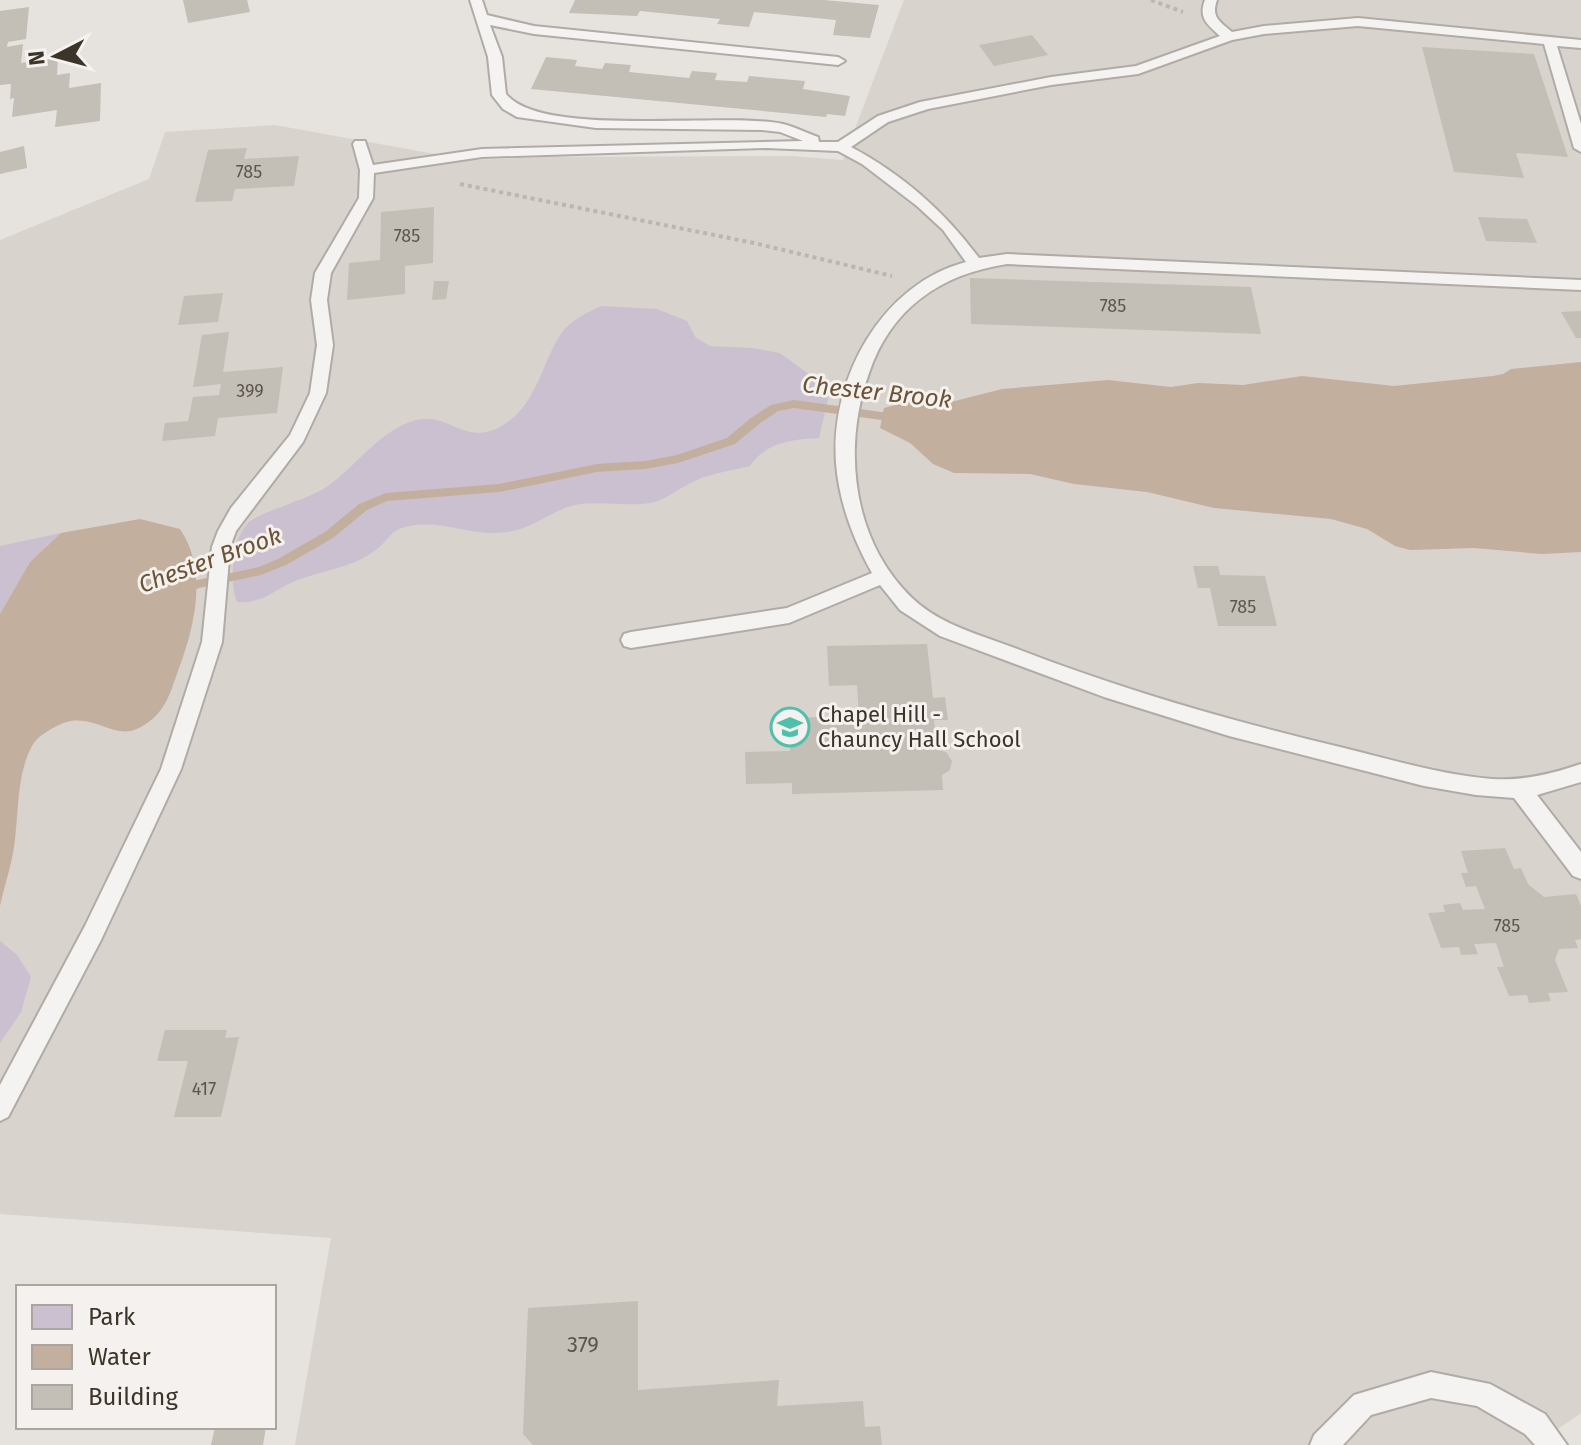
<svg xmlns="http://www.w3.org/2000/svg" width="1581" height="1445" font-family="'Fira Sans',sans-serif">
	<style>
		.built { fill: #d8d3cd }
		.green { fill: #cbc0d0 }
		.water { fill: #c3af9d }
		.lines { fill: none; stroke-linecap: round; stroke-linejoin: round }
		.stream { fill: #c3af9d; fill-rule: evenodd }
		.building { fill: #c3beb6 }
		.lane-casing { stroke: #b0aba5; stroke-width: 4 }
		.path { stroke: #bab6b1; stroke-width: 4; stroke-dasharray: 4 4; stroke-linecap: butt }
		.lane { fill: #f5f3f1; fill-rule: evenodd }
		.labels { text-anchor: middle; stroke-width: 6; stroke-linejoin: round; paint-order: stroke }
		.number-label { font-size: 18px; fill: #5e564c }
		.poi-label { font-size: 22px; fill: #3c3429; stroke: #f4f1ee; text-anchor: start }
		.near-number-label { font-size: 22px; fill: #5e564c }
		.water-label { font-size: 24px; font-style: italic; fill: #6c5237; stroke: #f4f1ee }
	</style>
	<rect width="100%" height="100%" fill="#e6e3df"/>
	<!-- built -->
	<polygon class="built" points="904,0 1581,0 1581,1413 1535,1445 295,1445 331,1238 0,1214 0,240 149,179 165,132 275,125 468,160 550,157 792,156 843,160"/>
	<!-- green -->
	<g class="green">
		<path d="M601 306 657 309 687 321 696 338 710 346 753 348 780 353 830 390 819 438C792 439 765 443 750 466 733 470 713 473 697 480 682 486 669 498 654 502 624 509 591 497 563 509 543 517 530 529 507 532 471 538 435 515 399 529 390 533 385 543 377 549 352 569 321 570 293 582 272 591 262 604 237 602 229 583 232 541 246 525 258 511 307 501 328 486 357 465 380 430 416 420 450 412 466 448 503 425 537 405 541 364 561 334 570 320 587 313 601 306Z"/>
		<polygon points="61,533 30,562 0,614 0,546"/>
		<polygon points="0,941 17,955 31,977 21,1012 0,1043"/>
	</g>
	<!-- water -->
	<g class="water">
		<polygon points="1581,362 1581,552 1542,554 1474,548 1410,550 1395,546 1367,529 1331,519 1214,508 1147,492 1074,484 1030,474 954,473 933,464 910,443 880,428 884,408 911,401 955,401 1002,389 1108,380 1171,387 1198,383 1243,385 1302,376 1394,386 1493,376 1503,374 1511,369"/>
		<path d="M140 519 180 529C208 570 195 625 179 668 170 693 166 713 141 727 112 744 92 706 55 727 47 731 37 737 32 746 16 775 19 815 14 847 11 867 4 887 0 906V614L30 562 61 533Z"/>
	</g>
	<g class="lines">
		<!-- stream -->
		<polygon class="stream" points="794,400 896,414 901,418 896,422 794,408 778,411 759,424 735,444 678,463 645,469 597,472 499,492 387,501 367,510 333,538 286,565 261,575 199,588 181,596 175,591 177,588 197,580 259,567 278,559 325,532 359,504 386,493 499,484 597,464 645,461 677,455 727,438 751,418 771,405"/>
	</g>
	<!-- building -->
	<g class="building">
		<polygon points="183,0 247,0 250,12 188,23"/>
		<polygon points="575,0 824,0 879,5 870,38 833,35 836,20 754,12 749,27 717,24 720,19 640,11 637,16 569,13"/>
		<polygon points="29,7 26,39 8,42 7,47 23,44 21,63 58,57 57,75 70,73 69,88 101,83 100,121 55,127 57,110 12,117 14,98 10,99 11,84 0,85 0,11"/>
		<polygon points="1032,35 1048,55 994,66 979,45"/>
		<polygon points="1422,47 1534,54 1568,157 1516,153 1524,178 1454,172"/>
		<polygon points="546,57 577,60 575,66 602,69 605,63 631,65 629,72 689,78 692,71 717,73 715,80 747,82 749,76 805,81 803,89 850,96 845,116 827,114 826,117 531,89"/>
		<polygon points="24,146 27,168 0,174 0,152"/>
		<polygon points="247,148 244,159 299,156 294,186 235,189 232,201 195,202 208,150"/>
		<polygon points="434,207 433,263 405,266 405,294 347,300 349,263 380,260 381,212"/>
		<polygon points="1478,217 1527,219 1537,243 1486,241"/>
		<polygon points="970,278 1251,287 1261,334 971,324"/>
		<polygon points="434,281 449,281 446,299 432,300"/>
		<polygon points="223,293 218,322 178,325 184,296"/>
		<polygon points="1581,311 1581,338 1576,338 1561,312"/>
		<polygon points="229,332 223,372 283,367 277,413 218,418 215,436 162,441 165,423 188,421 193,397 219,395 221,384 193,387 202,335"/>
		<polygon points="1193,566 1218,566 1220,575 1265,576 1277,626 1218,626 1210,588 1198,588"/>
		<polygon points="927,644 933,698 945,697 948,720 934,720 937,750 946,752 952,761 950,770 942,775 943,790 792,794 792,783 746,784 745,752 790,751 788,718 859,716 857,685 829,686 827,646"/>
		<polygon points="1505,848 1514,869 1521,868 1528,884 1544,897 1576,894 1581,906 1581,939 1575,940 1578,948 1559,949 1555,960 1568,992 1548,993 1551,1001 1529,1003 1527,995 1509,996 1497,967 1504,967 1496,943 1474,944 1478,954 1461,955 1459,947 1441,948 1428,913 1445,912 1443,905 1460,903 1463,910 1485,909 1476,886 1466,887 1461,873 1468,873 1461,851"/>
		<polygon points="165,1030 227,1030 225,1038 239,1037 221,1117 174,1117 188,1061 157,1061"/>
		<polygon points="638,1301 638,1390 779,1380 777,1406 863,1401 865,1427 880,1426 882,1445 533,1445 523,1434 528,1308"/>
		<polygon points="215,1427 266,1427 263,1445 211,1445"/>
	</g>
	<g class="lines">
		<defs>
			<g id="lane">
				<path d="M470 0H482L487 15 534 26 838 57 845 61 838 65 534 34 490 25 502 57 506 94C543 139 723 111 783 124 795 127 807 133 818 137L819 142H838L878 116 920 102 1051 77 1136 66 1220 36C1207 24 1198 18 1205 0H1217C1211 17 1219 21 1232 32L1264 26 1358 18 1581 40V48L1557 46 1581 124V152L1574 148 1544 44 1358 26 1264 34 1232 40 1138 74 1051 85 928 109 888 122 851 147C902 174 945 212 979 258L1007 254 1581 280V290L1007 264C941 274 891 308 869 373 842 448 852 540 912 598 941 626 984 636 1020 650 1126 691 1235 722 1344 748 1393 760 1442 775 1492 779 1523 781 1552 774 1581 764V782L1537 795 1581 852V879L1573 876 1514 798 1476 795 1424 786 1229 736 1104 697 940 636 900 610 880 585 789 623 631 648 624 646 621 640 624 634 631 632 787 608 872 573C853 539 839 502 836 463 830 378 882 284 966 262L943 230 917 206 862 164 838 151 766 148 482 157 374 173 373 198 331 273 327 300 333 345 326 393 303 442 236 531 230 547 222 642 181 769 101 940 8 1117 0 1121V1085L85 926 161 769 202 642 212 547 218 531 231 508 290 435 310 393 317 345 311 300 315 273 359 198 360 170 353 144 355 141H365L373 165 482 149 803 141 780 132 761 130 596 128 517 117 503 109 492 95 488 57Z"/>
				<polygon points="1431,1372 1490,1384 1545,1414 1567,1445 1535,1445 1525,1434 1477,1406 1431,1398 1371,1415 1343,1445 1310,1445 1314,1435 1354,1395"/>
			</g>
		</defs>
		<!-- lane casing -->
		<use href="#lane" class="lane-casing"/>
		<!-- path -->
		<g class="path">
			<polyline points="1151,0 1183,12"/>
			<polyline points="460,184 754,243 892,276"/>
		</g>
		<!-- lane -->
		<use href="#lane" class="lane"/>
	</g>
	<!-- icons -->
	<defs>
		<symbol id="school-ring" viewBox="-11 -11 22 22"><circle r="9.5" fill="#f4f1ee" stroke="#4fc0ab" stroke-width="1.5"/><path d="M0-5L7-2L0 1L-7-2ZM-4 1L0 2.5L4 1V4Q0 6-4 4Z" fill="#4fc0ab"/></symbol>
	</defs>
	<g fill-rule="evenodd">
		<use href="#school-ring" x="768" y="705" width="44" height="44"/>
	</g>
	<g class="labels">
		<!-- number labels -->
		<g class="number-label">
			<text x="249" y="178">785</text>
			<text x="407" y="242">785</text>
			<text x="1113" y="312">785</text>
			<text x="250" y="397">399</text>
			<text x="1243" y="613">785</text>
			<text x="1507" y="932">785</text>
			<text x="204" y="1095">417</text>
		</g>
		<!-- poi labels -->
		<g class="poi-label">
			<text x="818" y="722">Chapel Hill -<tspan x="818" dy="25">Chauncy Hall School</tspan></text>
		</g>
		<!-- near-number labels -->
		<g class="near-number-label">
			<text x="583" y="1352">379</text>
		</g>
		<!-- water labels -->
		<g class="water-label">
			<text transform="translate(877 392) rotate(6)" y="8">Chester Brook</text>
			<text transform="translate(210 560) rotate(-20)" y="8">Chester Brook</text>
		</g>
	</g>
	<!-- legend -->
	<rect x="16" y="1285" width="260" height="144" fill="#f4f1ee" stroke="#aaa59f" stroke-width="2"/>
	<rect x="32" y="1305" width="40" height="24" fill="#cbc0d0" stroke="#aaa59f" stroke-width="2"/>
	<text x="88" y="1325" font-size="24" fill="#3c3429">Park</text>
	<rect x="32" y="1345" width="40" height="24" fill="#c3af9d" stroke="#aaa59f" stroke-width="2"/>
	<text x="88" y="1365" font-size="24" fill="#3c3429">Water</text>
	<rect x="32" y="1385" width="40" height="24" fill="#c3beb6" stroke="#aaa59f" stroke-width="2"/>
	<text x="88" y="1405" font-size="24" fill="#3c3429">Building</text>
	<!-- north arrow -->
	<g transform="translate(56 56) rotate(264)" stroke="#f4f1ee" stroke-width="6" paint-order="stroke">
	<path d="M0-6L14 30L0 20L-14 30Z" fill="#3c3429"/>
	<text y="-12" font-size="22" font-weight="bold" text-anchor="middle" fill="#3c3429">N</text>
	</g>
</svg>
